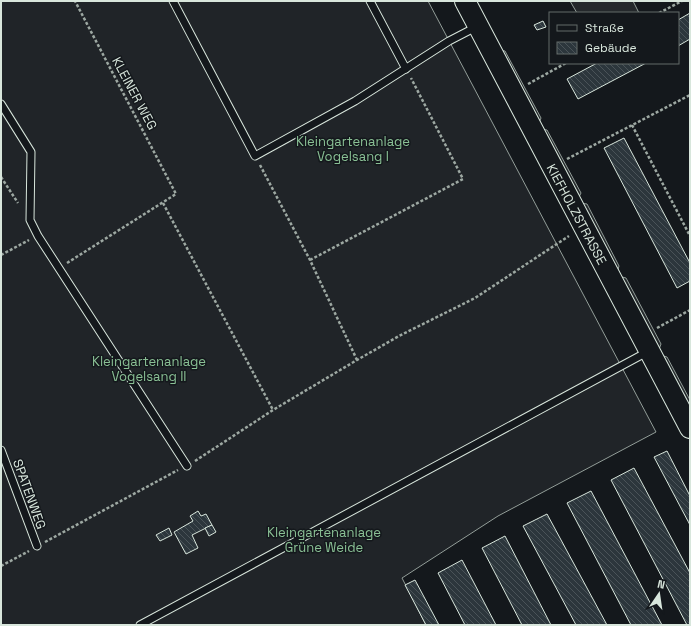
<svg xmlns="http://www.w3.org/2000/svg" width="691" height="626" font-family="'Space Grotesk',sans-serif">
	<style>
		.garden { fill: #202428; stroke: #939e99 }
		.parking { fill: #24282b; stroke: #939e99 }
		.building { fill: url(#building-back-hatch); stroke: #d8e6dc }
		.lines { fill: none; stroke-linecap: round; stroke-linejoin: round }
		.lane-casing { stroke: #d8e6dc; stroke-width: 9 }
		.secondary-casing { stroke: #d8e6dc; stroke-width: 22 }
		.path { stroke: #9da8a2; stroke-width: 2.5; stroke-dasharray: 3 2; stroke-linecap: butt }
		.lane { stroke: #14181c; stroke-width: 7 }
		.secondary { stroke: #14181c; stroke-width: 20 }
		.labels { text-anchor: middle; stroke-width: 3; stroke-linejoin: round; paint-order: stroke }
		.street-label { font-size: 13px; fill: #d8e6dc; stroke: #14181c }
		.park-label { font-size: 13px; fill: #8ac095; stroke: #14181c }
	</style>
	<defs>
		<pattern id="building-back-hatch" width="6" height="6" patternUnits="userSpaceOnUse"><rect width="6" height="6" fill="#2c363c"/><path d="M-1 5l2 2M0 0l6 6M5-1l2 2" fill="none" stroke="#4a5358"/></pattern>
	</defs>
	<rect width="100%" height="100%" fill="#14181c"/>
	<!-- garden -->
	<polygon class="garden" points="1,1 428,1 656,432 498,516 402,578 426,625 1,625"/>
	<!-- parking -->
	<g class="parking">
		<polygon points="570,1 633,1 639,13 577,13"/>
		<polygon points="498,50 505,51 541,118 538,125"/>
		<polygon points="540,129 547,130 581,193 578,199"/>
		<polygon points="579,203 587,204 619,266 617,273"/>
		<polygon points="618,276 626,278 661,344 658,352"/>
		<polygon points="660,355 667,357 690,400 690,412"/>
	</g>
	<!-- building -->
	<g class="building">
		<polygon points="690,13 690,39 678,46 678,20"/>
		<polygon points="543,21 546,27 537,30 534,25"/>
		<polygon points="597,63 646,63 578,99 567,79"/>
		<polygon points="624,138 690,263 690,281 677,288 604,148"/>
		<polygon points="667,451 690,496 690,525 654,457"/>
		<polygon points="634,468 690,573 690,625 687,625 611,480"/>
		<polygon points="591,491 662,625 631,625 567,503"/>
		<polygon points="198,511 201,516 206,514 212,525 192,535 198,548 186,554 174,532 193,521 190,516"/>
		<polygon points="547,514 607,625 576,625 523,526"/>
		<polygon points="212,525 216,532 209,536 205,528"/>
		<polygon points="169,528 172,535 160,541 156,535"/>
		<polygon points="505,536 551,625 522,625 482,548"/>
		<polygon points="462,560 496,625 465,625 438,573"/>
		<polygon points="415,580 439,625 426,625 405,585"/>
	</g>
	<g class="lines">
		<defs>
			<g id="lane">
				<polyline points="173,1 255,156 355,101 449,41 478,26"/>
				<polyline points="370,1 406,69"/>
				<polyline points="1,104 31,152 30,220 38,236 187,466"/>
				<polyline points="1,450 37,546"/>
				<polyline points="140,625 649,351"/>
			</g>
			<polyline id="secondary" points="465,1 690,428"/>
		</defs>
		<!-- lane casing -->
		<use href="#lane" class="lane-casing"/>
		<!-- secondary casing -->
		<use href="#secondary" class="secondary-casing"/>
		<!-- path -->
		<g class="path">
			<polyline points="659,13 682,1"/>
			<polyline points="528,84 566,63"/>
			<polyline points="632,125 690,236"/>
			<polyline points="567,159 690,95"/>
			<polyline points="260,165 310,260 357,360"/>
			<polyline points="1,177 18,203"/>
			<polyline points="163,203 273,410"/>
			<polyline points="1,255 29,240"/>
			<polyline points="310,260 463,179 411,78"/>
			<polyline points="67,263 176,194 75,1"/>
			<polyline points="657,328 690,310"/>
			<polyline points="195,461 273,410 357,360 399,336 475,298 569,236"/>
			<polyline points="45,542 178,470"/>
			<polyline points="1,566 29,551"/>
		</g>
		<!-- lane -->
		<use href="#lane" class="lane"/>
		<!-- secondary -->
		<use href="#secondary" class="secondary"/>
	</g>
	<g class="labels">
		<!-- street labels -->
		<g class="street-label">
			<text transform="translate(135 93) rotate(62)" y="5">KLEINER WEG</text>
			<text transform="translate(577 214) rotate(62)" y="5">KIEFHOLZSTRASSE</text>
			<text transform="translate(30 494) rotate(70)" y="5">SPATENWEG</text>
		</g>
		<!-- park labels -->
		<g class="park-label">
			<text x="353" y="146">Kleingartenanlage<tspan x="353" dy="15">Vogelsang I</tspan></text>
			<text x="149" y="366">Kleingartenanlage<tspan x="149" dy="15">Vogelsang II</tspan></text>
			<text x="324" y="537">Kleingartenanlage<tspan x="324" dy="15">Grüne Weide</tspan></text>
		</g>
	</g>
	<!-- border -->
	<rect width="691" height="626" fill="none" stroke="#d8e6dc" stroke-width="4"/>
	<!-- legend -->
	<rect x="549" y="12" width="130" height="52" fill="#14181c" stroke="#626a69"/>
	<rect x="557" y="25" width="20" height="6" fill="#14181c" stroke="#626a69"/>
	<text x="585" y="32" font-size="12" fill="#d8e6dc">Straße</text>
	<rect x="557" y="42" width="20" height="12" fill="url(#building-back-hatch)" stroke="#626a69"/>
	<text x="585" y="52" font-size="12" fill="#d8e6dc">Gebäude</text>
	<!-- north arrow -->
	<g transform="translate(659 594) rotate(13)" stroke="#14181c" stroke-width="3" paint-order="stroke">
	<path d="M0-3L7 15L0 10L-7 15Z" fill="#d8e6dc"/>
	<text y="-6" font-size="11" font-weight="bold" text-anchor="middle" fill="#d8e6dc">N</text>
	</g>
</svg>
